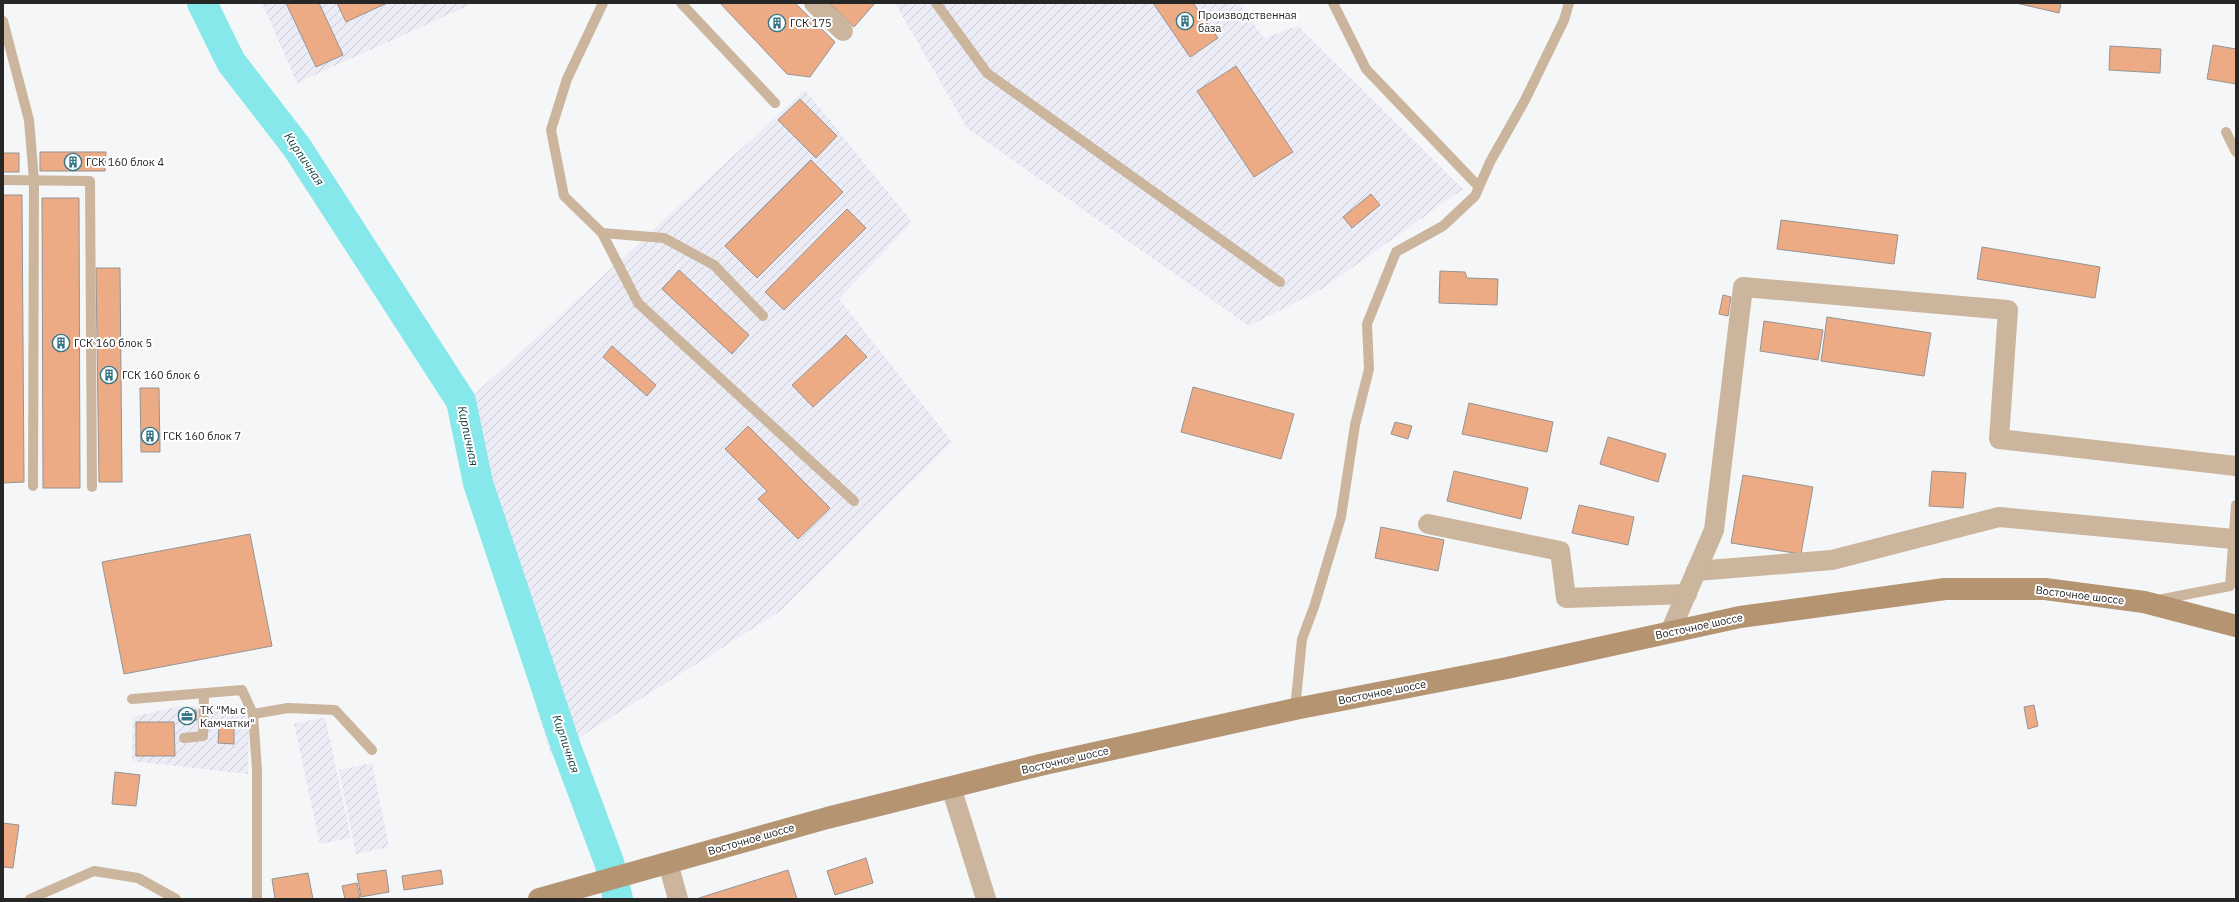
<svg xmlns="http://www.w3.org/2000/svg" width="2239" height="902" font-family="'IBM Plex Sans',sans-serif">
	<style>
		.industrial { fill: url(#industrial-furrows) }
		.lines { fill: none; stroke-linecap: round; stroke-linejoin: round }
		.river { stroke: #86e8eb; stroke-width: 30 }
		.building { fill: #ecab85; stroke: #959493 }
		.lane { stroke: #cbb59d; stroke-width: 10 }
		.street { stroke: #cbb59d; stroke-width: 20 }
		.secondary { stroke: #b59471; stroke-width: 22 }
		.labels { text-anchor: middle; stroke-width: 4; stroke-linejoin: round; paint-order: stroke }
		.poi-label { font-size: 11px; fill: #262626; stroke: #fff; text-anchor: start }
		.street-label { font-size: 11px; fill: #262626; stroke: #fff }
		.water-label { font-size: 12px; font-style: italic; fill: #093a3b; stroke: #fff }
	</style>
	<defs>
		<pattern id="industrial-furrows" width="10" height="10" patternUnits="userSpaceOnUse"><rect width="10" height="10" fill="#ececf6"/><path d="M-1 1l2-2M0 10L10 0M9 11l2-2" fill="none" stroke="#cacad3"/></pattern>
	</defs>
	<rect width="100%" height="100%" fill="#f5f6f7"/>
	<!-- industrial -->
	<g class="industrial">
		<polygon points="262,3 474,3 297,83"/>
		<polygon points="895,3 1239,3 1264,38 1298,26 1463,189 1322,289 1249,326 967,128"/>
		<polygon points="805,90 912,222 839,299 952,442 779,612 551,755 449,418"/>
		<polygon points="179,706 249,709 248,774 132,761 133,717"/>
		<polygon points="325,717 351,838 320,844 294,724"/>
		<polygon points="372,763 389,847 356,854 339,770"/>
	</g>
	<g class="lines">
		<!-- river -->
		<polyline class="river" points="202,3 231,62 296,146 461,401 478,483 566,747 609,862 618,899"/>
	</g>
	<!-- building -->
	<g class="building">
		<polygon points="286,3 319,3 343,55 316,67"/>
		<polygon points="337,3 387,3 346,22"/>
		<polygon points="720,3 795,3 835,42 810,77 787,74"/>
		<polygon points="829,3 875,3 854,27"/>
		<polygon points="1153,3 1193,3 1218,38 1190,57"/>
		<polygon points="2016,3 2061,3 2059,13"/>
		<polygon points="2213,45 2236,49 2236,84 2207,79"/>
		<polygon points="2110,46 2161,49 2160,73 2109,70"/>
		<polygon points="1236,66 1293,152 1254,177 1197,91"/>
		<polygon points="800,99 837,136 816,158 778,120"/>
		<polygon points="40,152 106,152 105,171 40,171"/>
		<rect x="3" y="153" width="16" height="19"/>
		<polygon points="811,160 843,192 757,278 725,246"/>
		<polygon points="1371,194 1380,205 1352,228 1343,217"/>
		<polygon points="3,195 22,195 24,482 3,483"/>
		<polygon points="42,198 79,198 80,488 43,488"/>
		<polygon points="847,209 866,228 784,310 765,292"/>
		<polygon points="1781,220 1898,235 1894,264 1777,249"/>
		<polygon points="1982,247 2100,267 2095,298 1977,279"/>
		<polygon points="96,268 120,268 122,482 99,482"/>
		<polygon points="679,270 749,335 732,354 662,289"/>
		<polygon points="1440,271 1465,272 1467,278 1498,279 1497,305 1439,303"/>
		<polygon points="1723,295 1731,297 1728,316 1719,314"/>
		<polygon points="1827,317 1931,333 1924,376 1821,361"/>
		<polygon points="1764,321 1823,330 1818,360 1760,351"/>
		<polygon points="846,335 867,357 813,407 792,385"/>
		<polygon points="612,346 656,385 647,396 603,357"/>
		<polygon points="1193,387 1294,414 1281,459 1181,432"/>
		<polygon points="140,388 159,388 160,452 141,452"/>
		<polygon points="1469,403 1553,422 1547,452 1462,434"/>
		<polygon points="1395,422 1412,426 1408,439 1391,434"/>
		<polygon points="748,426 830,508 798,539 758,499 767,491 725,449"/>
		<polygon points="1608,437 1666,454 1658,482 1600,464"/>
		<polygon points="1454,471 1528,488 1521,519 1447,501"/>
		<polygon points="1932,471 1966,473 1963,508 1929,506"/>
		<polygon points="1743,475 1813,487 1801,554 1731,543"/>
		<polygon points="1579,505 1634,517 1628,545 1572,533"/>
		<polygon points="1381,527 1444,540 1438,571 1375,558"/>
		<polygon points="250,534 272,646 124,674 102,562"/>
		<polygon points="2034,705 2038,726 2028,729 2024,707"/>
		<polygon points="179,710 196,710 197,720 179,721"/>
		<polygon points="136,722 174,722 175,756 136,756"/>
		<polygon points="219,726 234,727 234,744 218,743"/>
		<polygon points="115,772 140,775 136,806 112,804"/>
		<polygon points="3,823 19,825 13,868 3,867"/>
		<polygon points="866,858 873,883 835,895 827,871"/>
		<polygon points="386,870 389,892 361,897 357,874"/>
		<polygon points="441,870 443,884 404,890 402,876"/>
		<polygon points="788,870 797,899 699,899 699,898"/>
		<polygon points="308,873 313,899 275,899 272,879"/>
		<polygon points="357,883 360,898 345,899 342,886"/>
	</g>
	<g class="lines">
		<!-- lane -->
		<g class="lane">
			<polyline points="603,3 567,79 551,130 564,196 602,233 664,238 714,265 763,316"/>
			<polyline points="681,3 775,103"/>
			<polyline points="936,3 987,73 1280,282"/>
			<polyline points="1333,3 1366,69 1479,187"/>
			<polyline points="3,21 29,120 34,180 33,486"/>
			<polyline points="2226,132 2236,152"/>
			<polyline points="3,180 90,181 92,487"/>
			<polyline points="602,233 638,303 854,501"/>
			<polyline points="2158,600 2230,586 2236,505"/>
			<polyline points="132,699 242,690 253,714 257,770 257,899"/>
			<polyline points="1295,709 1302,639 1314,607 1341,517 1355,425 1369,369 1367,324 1396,252 1443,226 1475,196 1490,162 1525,100 1564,20 1569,3"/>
			<polyline points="253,714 288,708 335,710 372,750"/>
			<polyline points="184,738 203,736 204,694"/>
			<polyline points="30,899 94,871 138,878 176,899"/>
		</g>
		<!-- street -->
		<g class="street">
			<polyline points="814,3 843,31"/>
			<polyline points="1428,524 1560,551 1566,598 1687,594"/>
			<polyline points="1696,571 1832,560 1999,517 2233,539"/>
			<polyline points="1670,632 1714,530 1743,287 2008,310 1999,439 2236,466"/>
			<polyline points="951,787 986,899"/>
			<polyline points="668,863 678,899"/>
		</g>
		<!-- secondary -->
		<polyline class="secondary" points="539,899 827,818 1040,765 1295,709 1507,668 1740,617 1945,589 2045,589 2144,602 2236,626"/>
	</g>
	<!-- icons -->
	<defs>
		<symbol id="building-ring" viewBox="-11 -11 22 22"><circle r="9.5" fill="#fff" stroke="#337487" stroke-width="1.5"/><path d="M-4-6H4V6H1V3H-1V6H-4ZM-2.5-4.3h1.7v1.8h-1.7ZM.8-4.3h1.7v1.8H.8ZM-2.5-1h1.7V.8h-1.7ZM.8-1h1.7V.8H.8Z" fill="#337487"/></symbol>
		<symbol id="office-ring" viewBox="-11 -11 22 22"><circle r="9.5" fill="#fff" stroke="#337487" stroke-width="1.5"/><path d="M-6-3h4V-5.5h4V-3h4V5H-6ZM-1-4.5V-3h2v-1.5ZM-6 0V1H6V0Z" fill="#337487"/></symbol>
	</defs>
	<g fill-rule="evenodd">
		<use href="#building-ring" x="1175" y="11" width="20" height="20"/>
		<use href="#building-ring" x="767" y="13" width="20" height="20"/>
		<use href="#building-ring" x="63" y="152" width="20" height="20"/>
		<use href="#building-ring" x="51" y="333" width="20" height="20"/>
		<use href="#building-ring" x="99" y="365" width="20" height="20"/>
		<use href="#building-ring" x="140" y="426" width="20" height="20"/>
		<use href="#office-ring" x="177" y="706" width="20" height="20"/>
	</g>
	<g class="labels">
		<!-- poi labels -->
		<g class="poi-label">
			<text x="1198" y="19">Производственная<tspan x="1198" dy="13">база</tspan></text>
			<text x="790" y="27">ГСК 175</text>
			<text x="86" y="166">ГСК 160 блок 4</text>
			<text x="74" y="347">ГСК 160 блок 5</text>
			<text x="122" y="379">ГСК 160 блок 6</text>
			<text x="163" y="440">ГСК 160 блок 7</text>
			<text x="200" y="714">ТК "Мы с<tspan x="200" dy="13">Камчатки"</tspan></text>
		</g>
		<!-- street labels -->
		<g class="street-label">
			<text transform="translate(2080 595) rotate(7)" y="4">Восточное шоссе</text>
			<text transform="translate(1699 626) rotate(-12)" y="4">Восточное шоссе</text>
			<text transform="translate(1382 692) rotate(-11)" y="4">Восточное шоссе</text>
			<text transform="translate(1065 760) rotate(-13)" y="4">Восточное шоссе</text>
			<text transform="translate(751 839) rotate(-16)" y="4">Восточное шоссе</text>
		</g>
		<!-- water labels -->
		<g class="water-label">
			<text transform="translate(304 159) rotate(56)" y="4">Кирпичная</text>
			<text transform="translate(468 436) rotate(78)" y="4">Кирпичная</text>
			<text transform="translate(566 744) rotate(71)" y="4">Кирпичная</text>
		</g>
	</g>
	<!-- border -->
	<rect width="2239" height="902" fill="none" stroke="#262626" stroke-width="8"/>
</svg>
